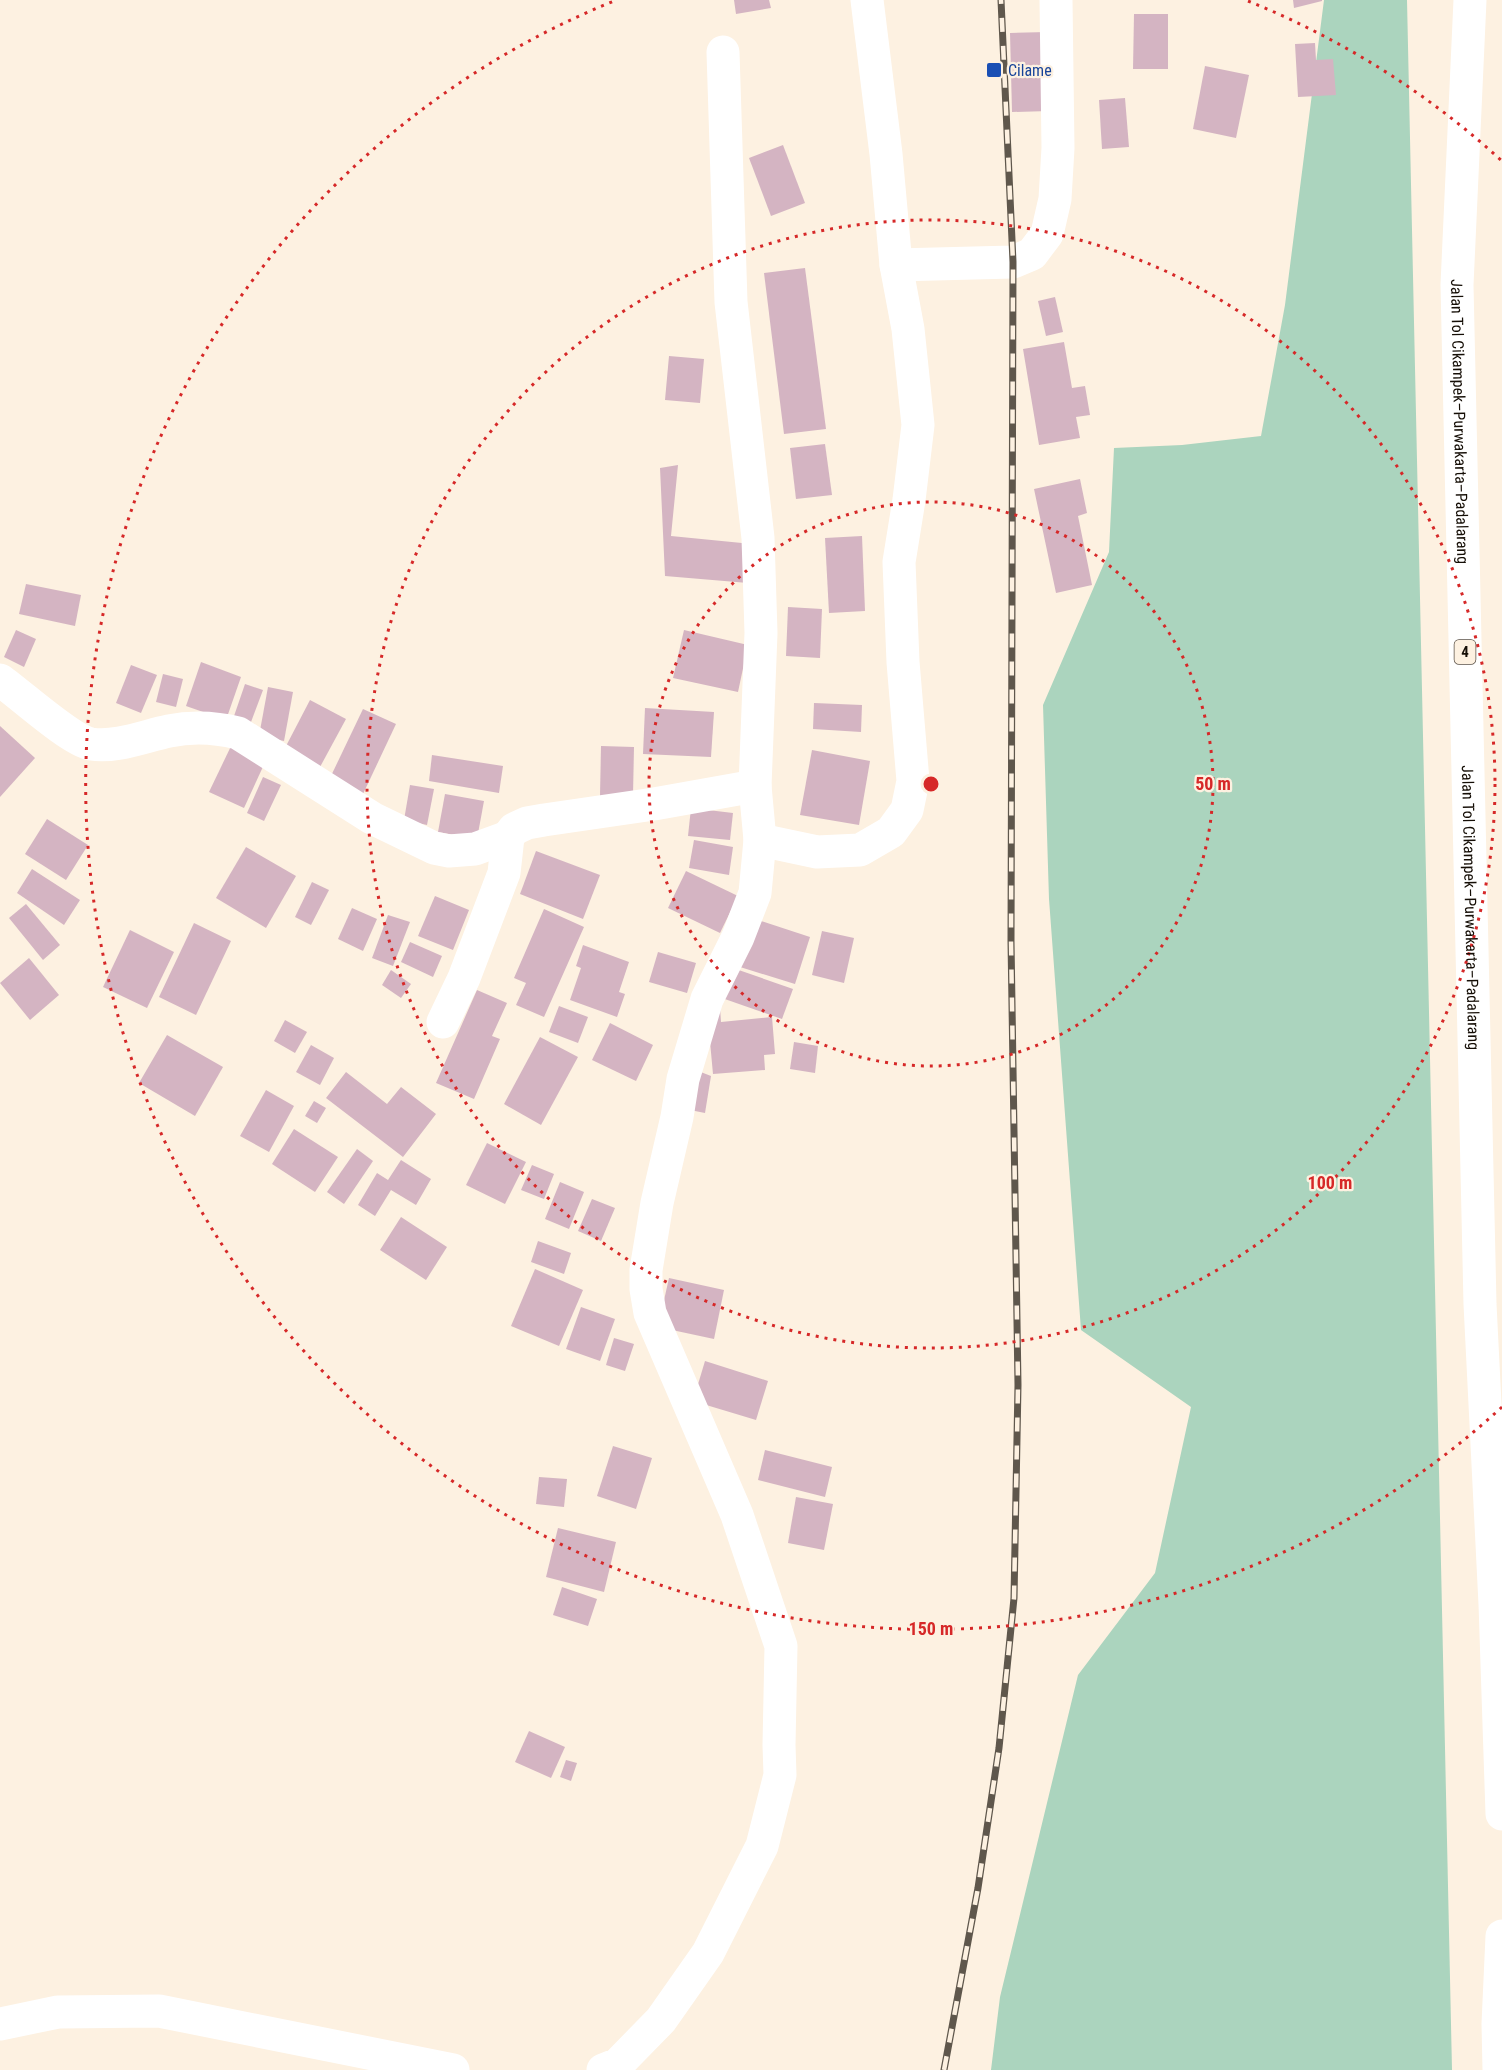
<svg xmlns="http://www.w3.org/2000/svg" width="1502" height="2070" font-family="'Roboto Condensed',sans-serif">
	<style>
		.green { fill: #abd4be }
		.building { fill: #d4b4c2 }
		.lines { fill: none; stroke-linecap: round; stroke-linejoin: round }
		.minor { stroke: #fff; stroke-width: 33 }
		.highway { stroke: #fff; stroke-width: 33 }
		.rail-casing { stroke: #5f574c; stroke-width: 7 }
		.rail { stroke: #fdf1e1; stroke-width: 4.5; stroke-dasharray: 14; stroke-linecap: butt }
		.ring { fill: none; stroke: #d62828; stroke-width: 3; stroke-dasharray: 3 6 }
		.transit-dot { fill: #1a4fb4; stroke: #fdf1e1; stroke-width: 2 }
		.labels { text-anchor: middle; stroke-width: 4.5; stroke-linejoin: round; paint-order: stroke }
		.shield { fill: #fdf1e1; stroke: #5b5248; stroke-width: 1.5 }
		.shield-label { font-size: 15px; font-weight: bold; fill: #150e06 }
		.transit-label { font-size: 16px; fill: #164399; stroke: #fdf1e1; text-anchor: start }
		.street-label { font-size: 16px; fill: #150e06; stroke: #fdf1e1 }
		.centre { fill: #d62828; stroke: #fdf1e1; stroke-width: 3 }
		.ring-label { font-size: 18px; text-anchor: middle; font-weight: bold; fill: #d62828; stroke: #fdf1e1; stroke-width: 4.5; stroke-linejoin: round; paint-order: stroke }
	</style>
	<rect width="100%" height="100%" fill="#fdf1e1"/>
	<!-- green -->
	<polygon class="green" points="1324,0 1407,0 1452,2070 991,2070 1000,1997 1078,1675 1155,1573 1191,1407 1081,1330 1049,899 1043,705 1109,552 1114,448 1182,445 1261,436 1285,305"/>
	<!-- building -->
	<g class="building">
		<polygon points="734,0 769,0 771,8 736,14"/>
		<polygon points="1293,0 1322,0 1322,1 1294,8"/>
		<polygon points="1134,14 1168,14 1168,69 1133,69"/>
		<polygon points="1047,32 1049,111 1012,112 1010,33"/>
		<polygon points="1315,43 1316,60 1333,59 1336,95 1298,97 1295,44"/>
		<polygon points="1205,66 1249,75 1236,138 1193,129"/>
		<polygon points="1125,98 1129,147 1102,149 1099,100"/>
		<polygon points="783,145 805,203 771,216 749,158"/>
		<polygon points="805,268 826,429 784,434 764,273"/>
		<polygon points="1055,297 1063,332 1046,336 1038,301"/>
		<polygon points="1064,342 1072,388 1085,386 1090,415 1076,417 1080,438 1039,445 1023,349"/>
		<polygon points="669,356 704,359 700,403 665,400"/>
		<polygon points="825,444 832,495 796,499 790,448"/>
		<polygon points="678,465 671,536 752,544 748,583 665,576 660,468"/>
		<polygon points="1080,479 1087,513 1078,516 1092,585 1056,593 1034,489"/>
		<polygon points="862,536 865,611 829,613 825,538"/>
		<polygon points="26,584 81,595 75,626 19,614"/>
		<polygon points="788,607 822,609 820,658 786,656"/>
		<polygon points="16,630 36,639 24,667 4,657"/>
		<polygon points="684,630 748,645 738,692 673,678"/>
		<polygon points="201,662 241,677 226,720 186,706"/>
		<polygon points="131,665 157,675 141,713 116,703"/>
		<polygon points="163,674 183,679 176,707 156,702"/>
		<polygon points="245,684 263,690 251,722 234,716"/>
		<polygon points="268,687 293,692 284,741 259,736"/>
		<polygon points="310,700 346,719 320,767 285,748"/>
		<polygon points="814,703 862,705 861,732 813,729"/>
		<polygon points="645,708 714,712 711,757 643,754"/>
		<polygon points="363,709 396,724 363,794 330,778"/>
		<polygon points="0,726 35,758 0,797"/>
		<polygon points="233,742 267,758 244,808 209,792"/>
		<polygon points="601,746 634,747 633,796 600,796"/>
		<polygon points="812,750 870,761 859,825 800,815"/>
		<polygon points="432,755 503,766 499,793 429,781"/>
		<polygon points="263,777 281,785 264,821 247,813"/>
		<polygon points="410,785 434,789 427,825 404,820"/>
		<polygon points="445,794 484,801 477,839 438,832"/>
		<polygon points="691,808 733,813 730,840 688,836"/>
		<polygon points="47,819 88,845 66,880 25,854"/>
		<polygon points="694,840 733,847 729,875 689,868"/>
		<polygon points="246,847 296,876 266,928 216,898"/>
		<polygon points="536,851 600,875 583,919 520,894"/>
		<polygon points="32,869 80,900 64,925 17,893"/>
		<polygon points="686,871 738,896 720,933 668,908"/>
		<polygon points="312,882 329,890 311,925 295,917"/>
		<polygon points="435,896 469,910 453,950 418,936"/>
		<polygon points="26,904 60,945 43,960 9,918"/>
		<polygon points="352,908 377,919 363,951 338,939"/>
		<polygon points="544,909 584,927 544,1017 516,1005 526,983 514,978"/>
		<polygon points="388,915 410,922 393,966 372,958"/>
		<polygon points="755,919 810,937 795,984 740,967"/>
		<polygon points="194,923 231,941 196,1015 159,997"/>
		<polygon points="130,930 174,952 147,1008 103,987"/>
		<polygon points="822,931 854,938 844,983 812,975"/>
		<polygon points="410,942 442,956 433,977 401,962"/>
		<polygon points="583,945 629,962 619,992 625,994 617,1017 570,1000 581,968 576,966"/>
		<polygon points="658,952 696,963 687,993 649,982"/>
		<polygon points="29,958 59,995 30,1020 0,983"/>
		<polygon points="730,967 793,989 782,1019 719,997"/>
		<polygon points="391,970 411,984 401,998 382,985"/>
		<polygon points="477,990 507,1003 492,1036 500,1039 474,1099 436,1083"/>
		<polygon points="559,1006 588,1017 578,1043 549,1032"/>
		<polygon points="720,1007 721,1022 772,1017 775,1054 764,1055 765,1070 713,1074 707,1009"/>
		<polygon points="285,1020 307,1032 295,1053 274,1041"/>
		<polygon points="610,1023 653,1045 636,1081 592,1060"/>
		<polygon points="167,1035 223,1067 195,1116 139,1083"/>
		<polygon points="540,1037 578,1057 541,1125 504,1104"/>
		<polygon points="794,1042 818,1046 815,1073 790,1069"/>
		<polygon points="311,1045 334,1058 320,1085 296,1072"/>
		<polygon points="693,1069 711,1076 705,1113 685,1109"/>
		<polygon points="346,1072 387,1104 401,1087 436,1114 403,1157 326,1098"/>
		<polygon points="266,1090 294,1106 269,1152 240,1136"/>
		<polygon points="314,1101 326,1108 317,1123 305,1116"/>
		<polygon points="294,1129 338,1157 315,1192 272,1164"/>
		<polygon points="487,1143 526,1162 505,1204 466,1185"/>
		<polygon points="357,1149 373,1161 344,1204 327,1192"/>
		<polygon points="401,1160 431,1179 416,1205 391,1190 375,1216 358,1205 377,1173 388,1180"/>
		<polygon points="532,1165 554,1174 544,1199 521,1190"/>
		<polygon points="560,1182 584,1192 569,1229 545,1219"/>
		<polygon points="592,1199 615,1208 601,1241 578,1231"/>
		<polygon points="401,1217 447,1247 426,1280 380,1250"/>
		<polygon points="538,1241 571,1253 564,1274 531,1262"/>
		<polygon points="535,1269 583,1290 559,1346 511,1326"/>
		<polygon points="669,1278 724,1290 714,1339 658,1327"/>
		<polygon points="581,1307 615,1319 600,1361 566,1349"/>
		<polygon points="614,1338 634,1344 625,1371 606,1365"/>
		<polygon points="705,1361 768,1381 756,1420 693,1401"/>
		<polygon points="613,1446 652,1458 636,1509 597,1496"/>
		<polygon points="765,1450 832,1467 825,1497 758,1480"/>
		<polygon points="539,1477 567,1479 564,1507 536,1504"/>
		<polygon points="796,1497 833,1504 824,1550 788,1543"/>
		<polygon points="558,1528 616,1542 604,1592 546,1577"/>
		<polygon points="562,1587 597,1599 588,1626 553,1615"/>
		<polygon points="529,1731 565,1747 551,1778 515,1762"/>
		<polygon points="566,1760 577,1763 571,1781 560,1777"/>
	</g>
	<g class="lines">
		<!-- minor -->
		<g class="minor">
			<polyline points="896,265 1013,262 1032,254 1047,234 1055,199 1058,148 1056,0"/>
			<path d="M0 680C20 694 70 740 91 744 116 748 145 736 169 731 193 726 214 727 238 733L372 818 434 848 449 851 475 849 508 837"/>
			<polyline points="760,840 817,852 860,850 891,832 907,810 913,781 903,662 899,562 909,500 918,425 908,329 896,265 886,154 867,0"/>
			<polyline points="443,1022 464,978 504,873 508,837 514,829 527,823 544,820 654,804 755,786"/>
			<polyline points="0,2024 58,2012 159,2011 453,2070"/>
			<polyline points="603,2070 618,2064 661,2020 708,1953 762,1846 780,1775 779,1745 781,1646 737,1515 650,1313 646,1289 646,1270 657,1203 677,1117 683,1079 707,999 738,937 755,893 760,840 755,786 761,633 758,538 731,302 723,52"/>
		</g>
		<!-- highway -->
		<g class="highway">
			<path id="s1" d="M1470 0 1457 285 1480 1304 1495 1604 1502 1814"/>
			<polyline points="1499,2070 1498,2024 1502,1936"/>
		</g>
		<defs>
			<polyline id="rail" points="944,2070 978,1888 999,1748 1014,1598 1018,1385 1011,941 1013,262 1001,0"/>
		</defs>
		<!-- rail casing -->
		<use href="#rail" class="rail-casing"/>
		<!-- rail -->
		<use href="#rail" class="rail"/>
	</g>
	<!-- distance rings -->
	<g class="ring">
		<circle cx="931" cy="784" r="282"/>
		<circle cx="931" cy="784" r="564"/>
		<path d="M1502 1407A845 845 0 1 1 614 1M1248 1A845 845 0 0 1 1502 161"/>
	</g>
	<!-- markers -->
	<rect class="transit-dot" x="986" y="62" width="16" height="16" rx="3"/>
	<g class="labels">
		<!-- shield labels -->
		<rect class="shield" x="1454.5" y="640" width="21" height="24" rx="4.5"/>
		<g class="shield-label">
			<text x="1465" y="657">4</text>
		</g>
		<!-- transit labels -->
		<g class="transit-label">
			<text x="1008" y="76">Cilame</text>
		</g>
		<!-- street labels -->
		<g class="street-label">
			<text dy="6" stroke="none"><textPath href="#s1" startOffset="422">Jalan Tol Cikampek–Purwakarta–Padalarang</textPath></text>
			<text dy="6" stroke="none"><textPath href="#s1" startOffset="908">Jalan Tol Cikampek–Purwakarta–Padalarang</textPath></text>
		</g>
	</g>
	<circle cx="931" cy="784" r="9" class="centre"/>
	<g class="ring-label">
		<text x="1213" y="790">50 m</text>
		<text x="1330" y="1189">100 m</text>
		<text x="931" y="1635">150 m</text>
	</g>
</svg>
